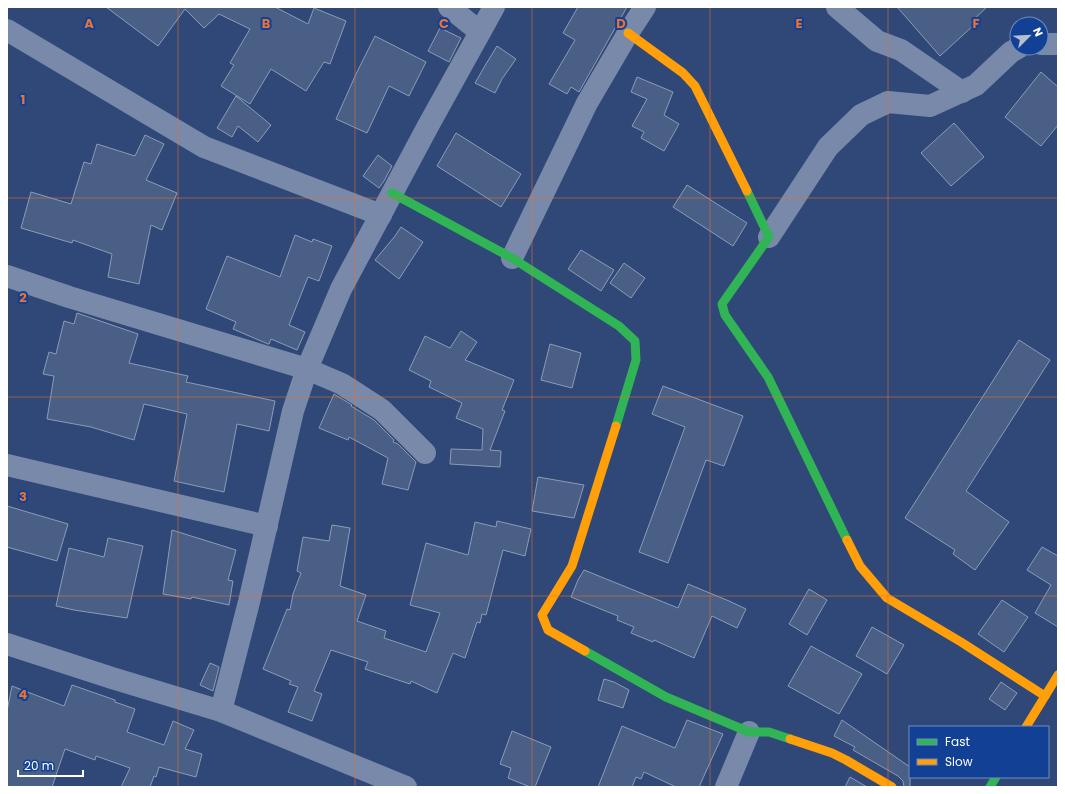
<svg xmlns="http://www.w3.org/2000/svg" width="1065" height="794" font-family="Poppins,sans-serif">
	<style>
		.building { fill: #4a5f85; stroke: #8c9cb7 }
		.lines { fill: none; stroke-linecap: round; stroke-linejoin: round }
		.street { stroke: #7889a9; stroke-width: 22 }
		.fast { stroke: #30b455; stroke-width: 9 }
		.slow { stroke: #ff9f0a; stroke-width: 9 }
		.grid { fill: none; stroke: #eb7230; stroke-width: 1; stroke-opacity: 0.55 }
		.grid-label { font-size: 13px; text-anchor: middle; font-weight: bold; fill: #eb7230; stroke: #114095; stroke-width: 4; stroke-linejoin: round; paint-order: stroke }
	</style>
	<rect width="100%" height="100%" fill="#2f4877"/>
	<!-- building -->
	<g class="building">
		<polygon points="106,7 275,7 308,24 314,8 346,21 330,64 324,62 306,91 271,69 250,104 221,86 234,65 230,63 250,29 219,14 204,28 185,9 158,46"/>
		<polygon points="578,7 627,7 579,92 571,87 567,94 549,84 575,40 563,33"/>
		<polygon points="897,7 987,7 971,22 974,25 940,56"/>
		<polygon points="440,28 461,38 449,62 428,51"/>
		<polygon points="375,36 426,62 409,96 389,86 367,133 336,119 356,74"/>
		<polygon points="497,46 516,59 502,79 495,93 475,83 486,64"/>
		<polygon points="1041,72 1058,87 1058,125 1041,146 1005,117"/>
		<polygon points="637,77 673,92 664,115 679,124 664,151 641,138 644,132 632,126 647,99 631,92"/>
		<polygon points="236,96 271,125 258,142 238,126 232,137 217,128"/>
		<polygon points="954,123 984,157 951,186 921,153"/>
		<polygon points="456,133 521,174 501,207 437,166"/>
		<polygon points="145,135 164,144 146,180 177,193 162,230 151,225 139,284 108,277 112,254 73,240 72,243 21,228 31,192 71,204 84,162 91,164 97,144 135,156"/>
		<polygon points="378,155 392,166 384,181 379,188 363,176"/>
		<polygon points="687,185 747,223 733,246 673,207"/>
		<polygon points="401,227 423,242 399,279 375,260 395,236"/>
		<polygon points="295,235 312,242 313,239 332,246 319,281 308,277 289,325 305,332 297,350 271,339 269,344 268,344 233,329 236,322 206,309 227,256 280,277"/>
		<polygon points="581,250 614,270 601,291 568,269"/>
		<polygon points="624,263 645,278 631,298 610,283"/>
		<polygon points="77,313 138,334 129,363 188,376 186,382 275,401 269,431 237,424 224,492 174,481 187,414 144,404 134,440 91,427 47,419 54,376 43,374 49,352 56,354 64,321 74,324"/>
		<polygon points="461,331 477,342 465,360 514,380 502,410 505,411 490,450 501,451 500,467 450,464 451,449 482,450 483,429 456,418 462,403 429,387 431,381 409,370 425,336 450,348"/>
		<polygon points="1019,340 1050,360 966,491 1009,522 975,570 953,554 955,550 905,518"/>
		<polygon points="550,344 581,353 572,388 541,380"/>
		<polygon points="663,386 743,416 724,466 706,460 668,563 639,552 685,427 652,414"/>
		<polygon points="334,394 352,405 351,406 374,420 394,440 393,442 398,444 416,462 408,490 382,484 388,458 349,437 348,440 319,428"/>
		<polygon points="538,477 584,485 574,518 532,511"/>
		<polygon points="7,506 68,524 57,561 7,547"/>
		<polygon points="497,521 531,529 525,556 503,550 486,615 482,614 480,623 477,622 465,658 453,653 437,693 411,681 410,684 365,669 368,662 331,650 314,691 322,694 312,721 288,712 298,687 289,684 291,681 263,669 287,609 290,610 293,594 301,573 297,571 303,537 329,541 332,525 350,528 340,586 366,595 357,621 386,631 384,638 426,652 440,613 410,605 426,543 468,555 475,522 496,527"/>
		<polygon points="172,530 236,550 228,580 233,581 229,605 192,597 191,599 163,594"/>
		<polygon points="108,538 143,546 127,618 74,610 56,606 69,548 104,557"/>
		<polygon points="1042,547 1058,556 1058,627 1035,613 1051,585 1027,570"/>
		<polygon points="584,570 678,608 688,584 729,601 746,609 737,628 712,616 694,658 654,640 653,642 631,633 634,627 617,620 618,616 571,597 578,580"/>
		<polygon points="809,589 827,600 807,635 789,624"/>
		<polygon points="1002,600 1028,617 1004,652 978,634"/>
		<polygon points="872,627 904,645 887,674 856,656"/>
		<polygon points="811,646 862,674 839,714 788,686"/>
		<polygon points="210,663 219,667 213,691 200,685"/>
		<polygon points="604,679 614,682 629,690 623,708 598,700"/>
		<polygon points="1001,682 1017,693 1005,710 989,699"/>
		<polygon points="72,685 115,700 115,702 135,709 127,732 164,745 173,721 194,730 185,749 202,754 196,777 159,767 156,777 154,776 150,787 121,787 130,768 96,756 95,760 65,749 52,787 7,787 7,711 12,686 64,706"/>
		<polygon points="687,720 723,734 699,787 676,787 644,772 641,779 636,777 632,787 598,787 622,726 675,748"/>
		<polygon points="842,720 910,767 910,787 904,787 903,781 898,776 853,750 855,747 834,736"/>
		<polygon points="512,731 551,747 535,787 530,787 508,778 511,768 500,764"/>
		<polygon points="850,777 867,787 845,787"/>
	</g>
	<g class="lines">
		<!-- street -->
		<g class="street">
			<polyline points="449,7 480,32"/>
			<polyline points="837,7 877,41 901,50 962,92"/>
			<polyline points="7,30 204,147 381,215"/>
			<polyline points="1041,44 1058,44"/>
			<polyline points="769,237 828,147 861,115 888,102 930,106 976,85 1011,52 1018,48"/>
			<polyline points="512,258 587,103 628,33 645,7"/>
			<polyline points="7,276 69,297 307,369 342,384 382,410 425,453"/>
			<polyline points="7,465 267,526"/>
			<polyline points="7,644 112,678 221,711 406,787"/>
			<polyline points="221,711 249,602 293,411 307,369 341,289 428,126 494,7"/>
			<polyline points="726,787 749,732"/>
		</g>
		<!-- fast -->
		<g class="fast">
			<polyline points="747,191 769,237 722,304 725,315 768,377 847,540"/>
			<polyline points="392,193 512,258 619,326 635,341 636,360 616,426"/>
			<polyline points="585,651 666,697 749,732 769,732 790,739"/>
			<polyline points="990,787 996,777"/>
		</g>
		<!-- slow -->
		<g class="slow">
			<polyline points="628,33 683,73 695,86 747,191"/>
			<polyline points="847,540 860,566 887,598 961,642 1045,696"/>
			<polyline points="585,651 548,630 542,615 572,566 616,426"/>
			<polyline points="1026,727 1058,675"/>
			<polyline points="790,739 832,753 846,760 892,787"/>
		</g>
	</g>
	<!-- grid -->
	<path class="grid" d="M178 7V787M355 7V787M532 7V787M710 7V787M888 7V787M7 198H1058M7 397H1058M7 596H1058"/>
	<g class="grid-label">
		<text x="89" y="28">A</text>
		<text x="266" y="28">B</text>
		<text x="444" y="28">C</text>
		<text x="621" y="28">D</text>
		<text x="799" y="28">E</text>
		<text x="976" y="28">F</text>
		<text x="23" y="104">1</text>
		<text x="23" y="302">2</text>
		<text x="23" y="501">3</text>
		<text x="23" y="699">4</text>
	</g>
	<!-- border -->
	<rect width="1065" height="794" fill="none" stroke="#ffffff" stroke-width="16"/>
	<!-- legend -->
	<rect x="909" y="726" width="140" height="52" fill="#114095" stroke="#708cbf"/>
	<rect x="917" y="739" width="20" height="6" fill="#30b455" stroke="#708cbf"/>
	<text x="945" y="746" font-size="12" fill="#ffffff">Fast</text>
	<rect x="917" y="759" width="20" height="6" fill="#ff9f0a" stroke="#708cbf"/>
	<text x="945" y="766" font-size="12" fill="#ffffff">Slow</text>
	<!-- north arrow -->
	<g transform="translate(1029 36) rotate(66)"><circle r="19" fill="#114095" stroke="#708cbf"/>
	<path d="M0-3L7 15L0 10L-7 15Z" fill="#b6bfcf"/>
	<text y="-6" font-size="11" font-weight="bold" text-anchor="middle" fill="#ffffff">N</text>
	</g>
	<!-- scale -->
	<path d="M18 770v6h65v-6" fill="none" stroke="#ffffff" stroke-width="2"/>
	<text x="24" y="770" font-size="12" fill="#ffffff" stroke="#114095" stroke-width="3" paint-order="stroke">20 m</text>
</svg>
